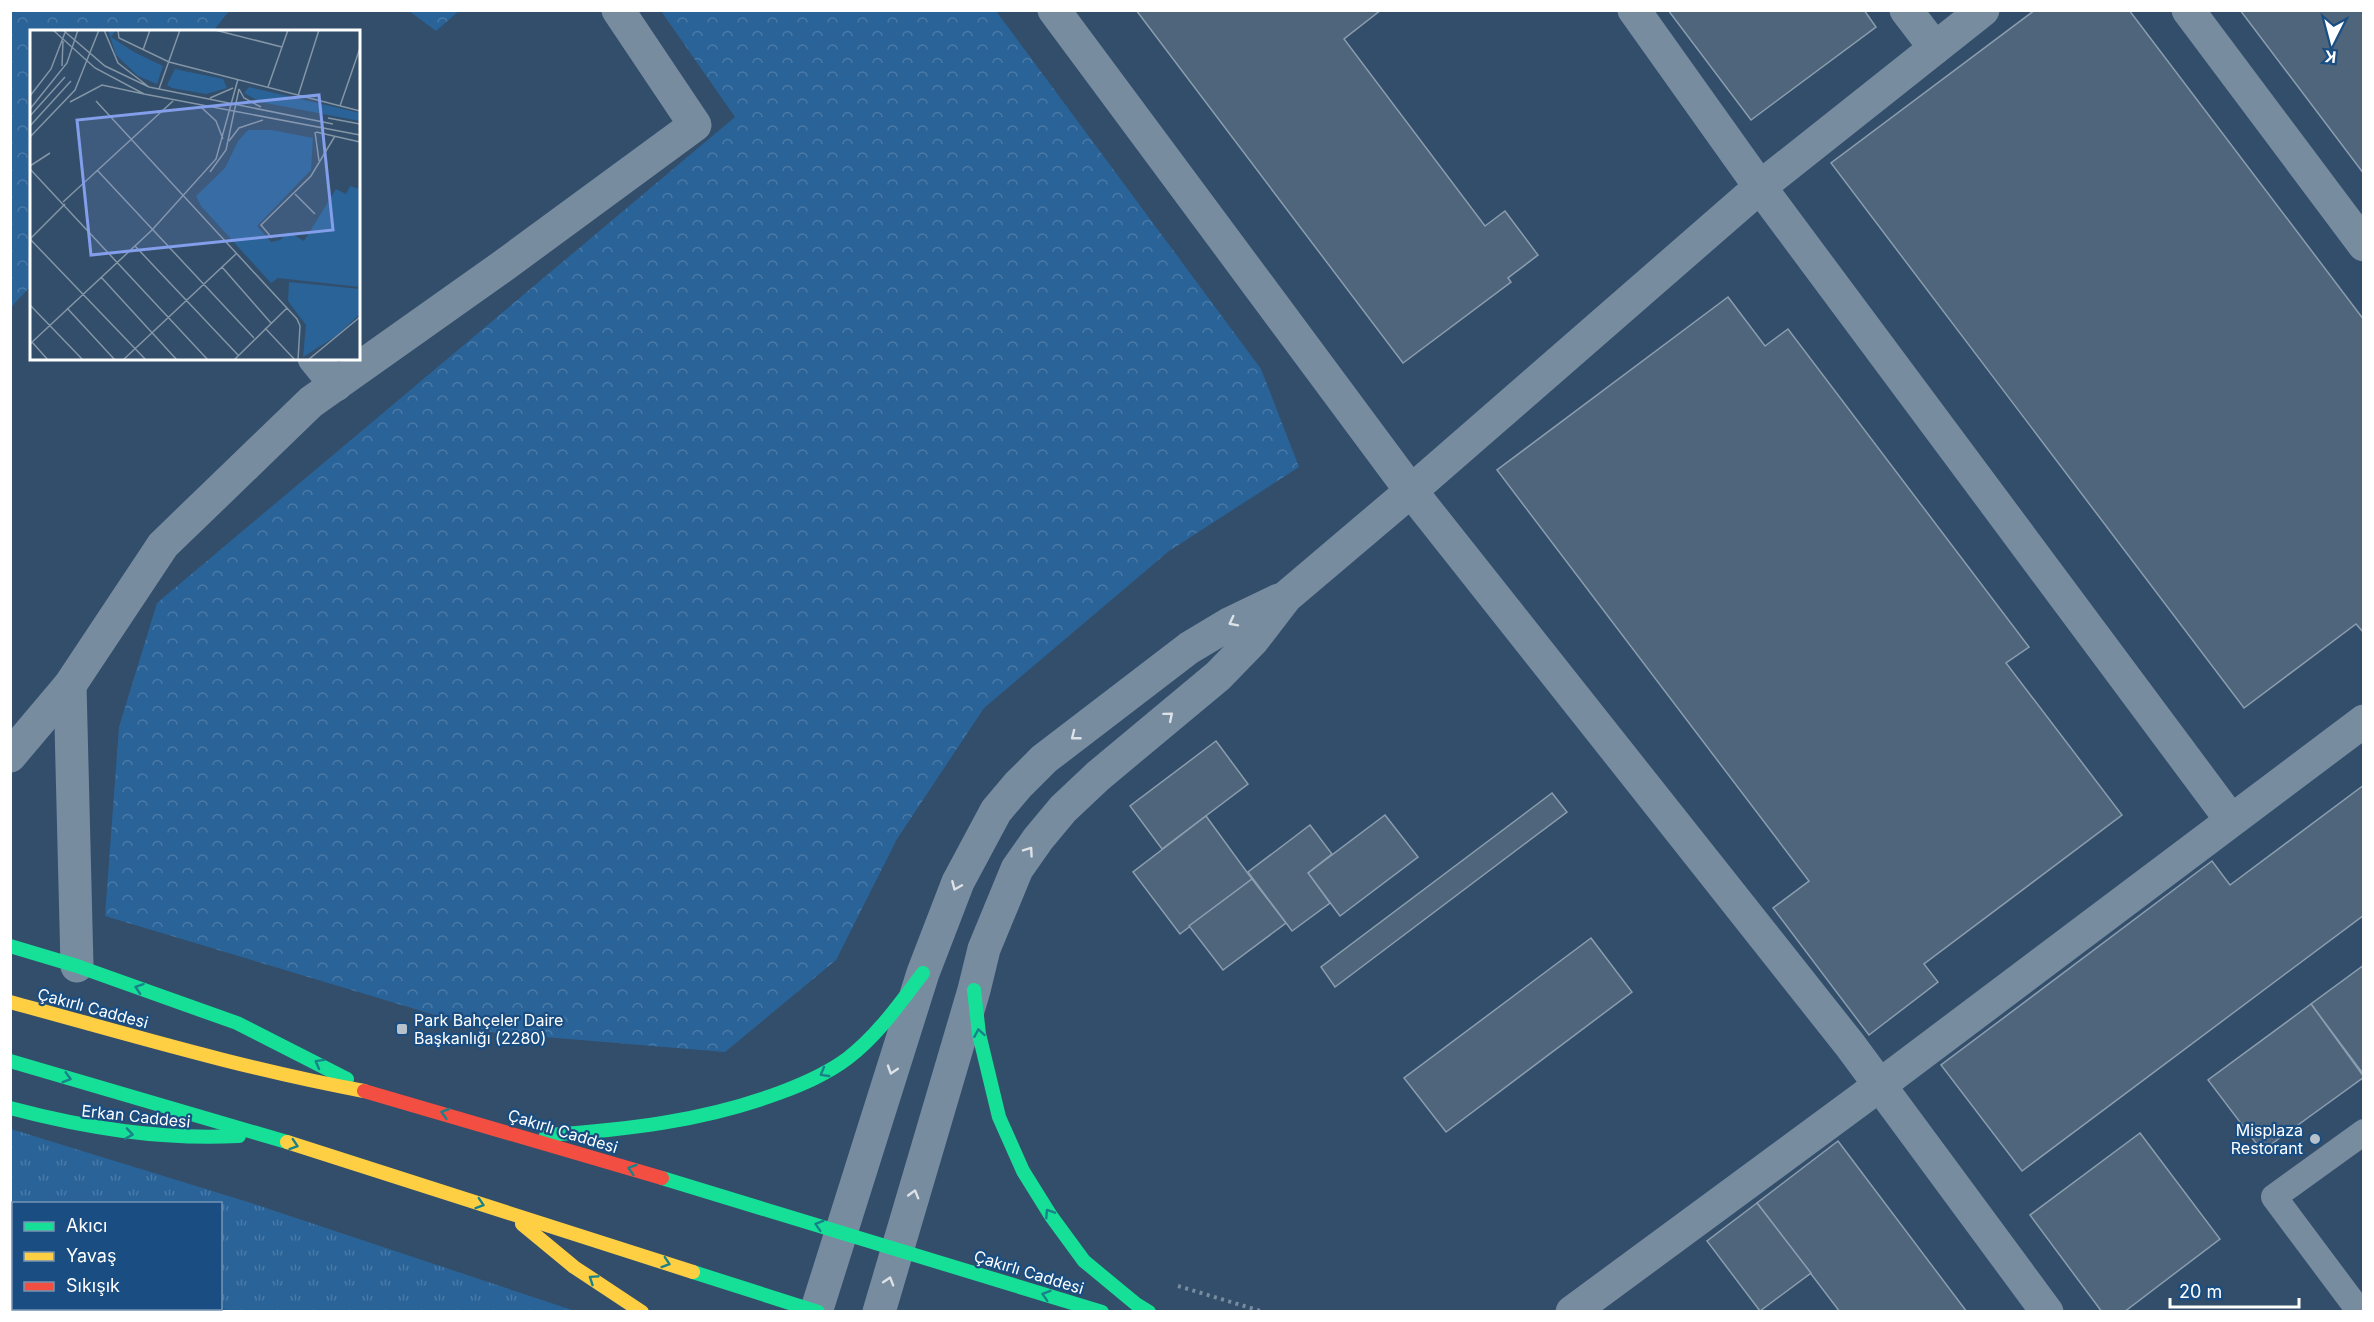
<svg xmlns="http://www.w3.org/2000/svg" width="2374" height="1322" font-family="Inter,sans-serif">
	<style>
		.grass { fill: url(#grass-tufts) }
		.forest { fill: url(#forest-crowns) }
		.building { fill: #4e657b; stroke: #8b9daf; stroke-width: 1.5 }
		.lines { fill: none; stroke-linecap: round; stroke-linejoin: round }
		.path { stroke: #788ca0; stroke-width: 4; stroke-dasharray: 3 4.5; stroke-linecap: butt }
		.lane { stroke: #788ca0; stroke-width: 26 }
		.street { stroke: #788ca0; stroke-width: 33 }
		.fast { stroke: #16e098; stroke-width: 14 }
		.slow { stroke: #ffcf43; stroke-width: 14 }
		.jam { stroke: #f24e42; stroke-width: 14 }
		.oneway { stroke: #dde2e7 }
		.oneway2 { stroke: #19818a }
		.poi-dot { fill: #b7c1cb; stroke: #1a4e82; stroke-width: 2 }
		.labels { text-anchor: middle; stroke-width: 4.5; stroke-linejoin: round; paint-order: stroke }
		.street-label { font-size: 16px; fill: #fff; stroke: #1a4e82 }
		.poi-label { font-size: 16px; fill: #fff; stroke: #1a4e82; text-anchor: start }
		.inset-road { fill: none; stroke: #8495a6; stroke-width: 1.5 }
		.view { fill: #839eea; fill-opacity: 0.15; stroke: #839eea; stroke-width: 3 }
		.inset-edge { fill: none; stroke: #fff; stroke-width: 3 }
	</style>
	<defs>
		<pattern id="grass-tufts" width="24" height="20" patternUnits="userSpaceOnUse" patternTransform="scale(1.5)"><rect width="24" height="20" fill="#2a6398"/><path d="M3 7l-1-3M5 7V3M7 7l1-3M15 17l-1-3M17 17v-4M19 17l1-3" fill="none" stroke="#4a7aa7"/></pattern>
		<pattern id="forest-crowns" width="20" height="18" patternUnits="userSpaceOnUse" patternTransform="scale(1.5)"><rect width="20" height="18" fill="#2a6398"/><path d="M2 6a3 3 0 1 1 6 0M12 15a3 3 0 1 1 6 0" fill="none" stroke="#4a7aa7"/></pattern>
	</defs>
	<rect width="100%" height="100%" fill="#324e6a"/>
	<!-- grass -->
	<polygon class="grass" points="11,1129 248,1202 575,1311 229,1311 221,1308 220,1204 14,1204 13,1236 11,1235"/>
	<!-- forest -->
	<g class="forest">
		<polygon points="11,10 229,11 213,31 32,32 31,286 11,307"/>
		<polygon points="409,11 459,11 436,31"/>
		<polygon points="661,11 996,11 1261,369 1299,467 1169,551 984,708 897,839 836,960 725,1052 495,1033 105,916 119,727 157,603 735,117"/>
	</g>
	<!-- building -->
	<g class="building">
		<polygon points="1136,10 1381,10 1344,39 1485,226 1505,211 1538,255 1508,278 1511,282 1403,363"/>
		<polygon points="1668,10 1864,10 1876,27 1751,120"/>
		<polygon points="2035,10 2129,10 2364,320 2364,633 2356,624 2244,708 1831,163"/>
		<polygon points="2240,10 2364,10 2364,174"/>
		<polygon points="1728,297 1765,346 1788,329 2029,647 2006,663 2122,815 1924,964 1938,982 1869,1035 1773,908 1809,881 1497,470"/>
		<polygon points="1216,741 1248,784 1162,849 1130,806"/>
		<polygon points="2364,785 2364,915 2022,1171 1941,1065 2212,861 2230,885"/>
		<polygon points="1552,793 1567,812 1335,987 1321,967"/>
		<polygon points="1385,815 1418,857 1340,916 1308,873"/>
		<polygon points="1206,816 1252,879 1180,934 1133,872"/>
		<polygon points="1310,825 1332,854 1308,873 1330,903 1292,931 1248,872"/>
		<polygon points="1252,879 1286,923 1223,970 1189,926"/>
		<polygon points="1591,938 1632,992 1446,1132 1404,1078"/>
		<polygon points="2364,965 2364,1075 2311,1004"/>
		<polygon points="2311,1004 2364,1077 2262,1151 2208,1080"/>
		<polygon points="2140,1133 2220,1239 2124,1312 2102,1312 2030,1215"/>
		<polygon points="1838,1141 1967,1312 1840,1312 1757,1203"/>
		<polygon points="1757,1203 1811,1273 1760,1311 1707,1241"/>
	</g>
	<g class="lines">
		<!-- path -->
		<polyline class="path" points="1178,1286 1264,1312"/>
		<!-- lane -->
		<polyline class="lane" points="2360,1312 2274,1197 2364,1132"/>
		<!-- street -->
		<g class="street">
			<polyline points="1054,10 1411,491 1850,1045 2047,1312"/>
			<polyline points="1634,10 1760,187 2231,820"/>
			<polyline points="1906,10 1935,48"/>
			<polyline points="2188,10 2364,245"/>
			<polyline points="314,358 336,385"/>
			<polyline points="70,685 77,966"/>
			<polyline points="10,756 70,685 163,545 311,402 503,266 695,125 618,10"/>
			<polyline points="10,1264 14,1265"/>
			<polyline points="137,1308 146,1312"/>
			<polyline points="816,1312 923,973 958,882 996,811 1018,785 1044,759 1189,648 1229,624 1279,600"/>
			<polyline points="879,1312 974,990 984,949 1017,869 1038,839 1063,809 1098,776 1218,676 1253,640 1286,597 1411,491 1760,187 1983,10"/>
			<polyline points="1572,1312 1880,1085 2364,721"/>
		</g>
		<!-- fast -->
		<g class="fast">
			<polyline points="10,946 77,966 237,1023 347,1079"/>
			<polyline points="974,990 979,1034 999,1117 1023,1171 1051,1216 1084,1261 1136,1304 1149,1312"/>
			<polyline points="10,1061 287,1142"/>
			<path d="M10 1108C86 1128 160 1140 239 1136"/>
			<path d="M546 1135C626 1130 703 1121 779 1093 803 1084 827 1074 848 1058 878 1035 900 1003 923 973"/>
			<polyline points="662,1178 1102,1312"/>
			<polyline points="693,1272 818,1312"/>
		</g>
		<!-- slow -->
		<g class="slow">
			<path d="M10 1002C128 1034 244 1069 364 1091"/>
			<polyline points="287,1142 693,1272"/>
			<polyline points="522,1224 574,1267 642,1312"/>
		</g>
		<!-- jam -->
		<polyline class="jam" points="364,1091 662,1178"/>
	</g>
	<!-- one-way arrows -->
	<defs><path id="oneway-chevron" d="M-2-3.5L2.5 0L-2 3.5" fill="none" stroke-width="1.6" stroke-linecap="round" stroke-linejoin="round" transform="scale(1.5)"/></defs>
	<g class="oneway">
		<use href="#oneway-chevron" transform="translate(1233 622) rotate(153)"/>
		<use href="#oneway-chevron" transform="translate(1169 716) rotate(-40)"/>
		<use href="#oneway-chevron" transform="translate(1075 736) rotate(142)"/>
		<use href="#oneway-chevron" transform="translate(1029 851) rotate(-55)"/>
		<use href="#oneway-chevron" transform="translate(956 886) rotate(113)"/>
		<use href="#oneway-chevron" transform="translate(892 1070) rotate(108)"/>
		<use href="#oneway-chevron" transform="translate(914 1194) rotate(-74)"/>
		<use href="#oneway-chevron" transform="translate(889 1281) rotate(-73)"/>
	</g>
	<g class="oneway2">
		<use href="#oneway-chevron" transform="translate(139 988) rotate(-161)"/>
		<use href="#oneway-chevron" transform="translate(979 1033) rotate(-100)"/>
		<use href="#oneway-chevron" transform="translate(319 1063) rotate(-151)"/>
		<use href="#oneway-chevron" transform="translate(824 1073) rotate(150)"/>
		<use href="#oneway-chevron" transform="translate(67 1078) rotate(16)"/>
		<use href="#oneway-chevron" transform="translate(445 1113) rotate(-164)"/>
		<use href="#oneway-chevron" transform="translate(129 1134) rotate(9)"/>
		<use href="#oneway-chevron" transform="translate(294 1145) rotate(18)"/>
		<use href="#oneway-chevron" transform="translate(632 1169) rotate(-163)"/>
		<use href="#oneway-chevron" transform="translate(480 1204) rotate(18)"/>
		<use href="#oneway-chevron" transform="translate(1049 1213) rotate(-123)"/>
		<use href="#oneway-chevron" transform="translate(819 1225) rotate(-163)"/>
		<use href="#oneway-chevron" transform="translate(666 1263) rotate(18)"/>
		<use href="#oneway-chevron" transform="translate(593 1279) rotate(-146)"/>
		<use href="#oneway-chevron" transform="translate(1046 1295) rotate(-163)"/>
	</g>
	<!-- markers -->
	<g class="poi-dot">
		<rect x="396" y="1023" width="12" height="12" rx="3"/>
		<circle cx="2315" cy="1139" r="6"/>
	</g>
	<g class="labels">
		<!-- street labels -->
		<g class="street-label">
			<text transform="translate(93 1008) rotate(15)" y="6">Çakırlı Caddesi</text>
			<text transform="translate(136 1116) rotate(6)" y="6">Erkan Caddesi</text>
			<text transform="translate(563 1131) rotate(17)" y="6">Çakırlı Caddesi</text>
			<text transform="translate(1029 1272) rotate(17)" y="6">Çakırlı Caddesi</text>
		</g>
		<!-- poi labels -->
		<g class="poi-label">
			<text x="414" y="1026">Park Bahçeler Dai̇re<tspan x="414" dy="18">Başkanlığı (2280)</tspan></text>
			<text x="2303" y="1136" text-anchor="end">Misplaza<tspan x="2303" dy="18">Restorant</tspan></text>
		</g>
	</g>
	<!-- overview -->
	<g transform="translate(30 30)">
		<rect width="330" height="330" fill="#324e6a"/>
		<path d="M78 0H86L81 7 104 22 133 36 127 54 108 46 86 25ZM145 39 193 49 197 58 176 64 142 58 137 55ZM219 57 330 83V91L230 72 214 63ZM259 252 330 259V284L306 306 273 327 276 295 258 271Z" fill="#2a6398"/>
		<path d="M218 100H242L283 108 281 140 227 196 241 212 250 210 258 202 274 211 306 159 316 164 320 156 330 159V257L248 248 241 253 171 176 166 166 195 138 208 111Z" fill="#2a6398"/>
		<path class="inset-road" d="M23 0 65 38 114 64 330 105M33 0 75 36 119 57 303 94M74 0 88 33 119 57M88 0 89 8 139 32 330 81M185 0 252 17M113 20 120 0M32 36 33 11M238 57 258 0M129 59 150 0M209 59 214 68 231 77M0 66 21 39 36 0M268 66 289 0M180 68 203 58M66 71 267 289 270 296 268 330M40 72 72 55 114 64M310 76 330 18M172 78 186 91 193 109M0 79 37 33 48 0M0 86 35 47M298 88 330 94M0 96 41 51M285 102 289 131M286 102 330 112M0 107 45 60 69 0M199 111 209 98 233 90M0 136 20 123M0 139 178 330M67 140 224 308M180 142 196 120 209 59M265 164 285 184M33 172 143 71M242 208 231 195 281 146 305 106M0 209 116 330M0 209 35 174M105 216 208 325M192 237 241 293M71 247 147 330M0 275 53 330M37 278 85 330M235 298 265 330M2 312 18 330M0 314 122 200 186 129 208 49M93 330 207 223M204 330 257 278M278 330 330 287"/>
		<path class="view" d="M289 65 303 200 61 225 47 90Z"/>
		<rect width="330" height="330" class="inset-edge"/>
	</g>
	<!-- border -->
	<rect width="2374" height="1322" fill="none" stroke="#ffffff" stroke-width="24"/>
	<!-- legend -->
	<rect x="12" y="1202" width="210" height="108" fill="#1a4e82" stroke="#7695b4" stroke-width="1.5"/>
	<rect x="24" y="1222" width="30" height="9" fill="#16e098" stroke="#7695b4" stroke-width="1.5"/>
	<text x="66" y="1232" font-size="18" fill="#ffffff">Akıcı</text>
	<rect x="24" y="1252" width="30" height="9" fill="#ffcf43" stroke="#7695b4" stroke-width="1.5"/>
	<text x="66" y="1262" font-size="18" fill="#ffffff">Yavaş</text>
	<rect x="24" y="1282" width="30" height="9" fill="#f24e42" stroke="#7695b4" stroke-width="1.5"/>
	<text x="66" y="1292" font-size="18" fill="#ffffff">Sıkışık</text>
	<!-- north arrow -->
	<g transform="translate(2332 42) rotate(186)" stroke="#1a4e82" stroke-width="4.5" paint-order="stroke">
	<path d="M0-4.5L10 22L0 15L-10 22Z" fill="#ffffff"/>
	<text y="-9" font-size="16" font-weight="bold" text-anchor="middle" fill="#ffffff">K</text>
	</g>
	<!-- scale -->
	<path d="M2170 1298v9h129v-9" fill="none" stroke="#ffffff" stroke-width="3"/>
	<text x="2179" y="1298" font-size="18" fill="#ffffff" stroke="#1a4e82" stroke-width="4.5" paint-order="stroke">20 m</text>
</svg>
